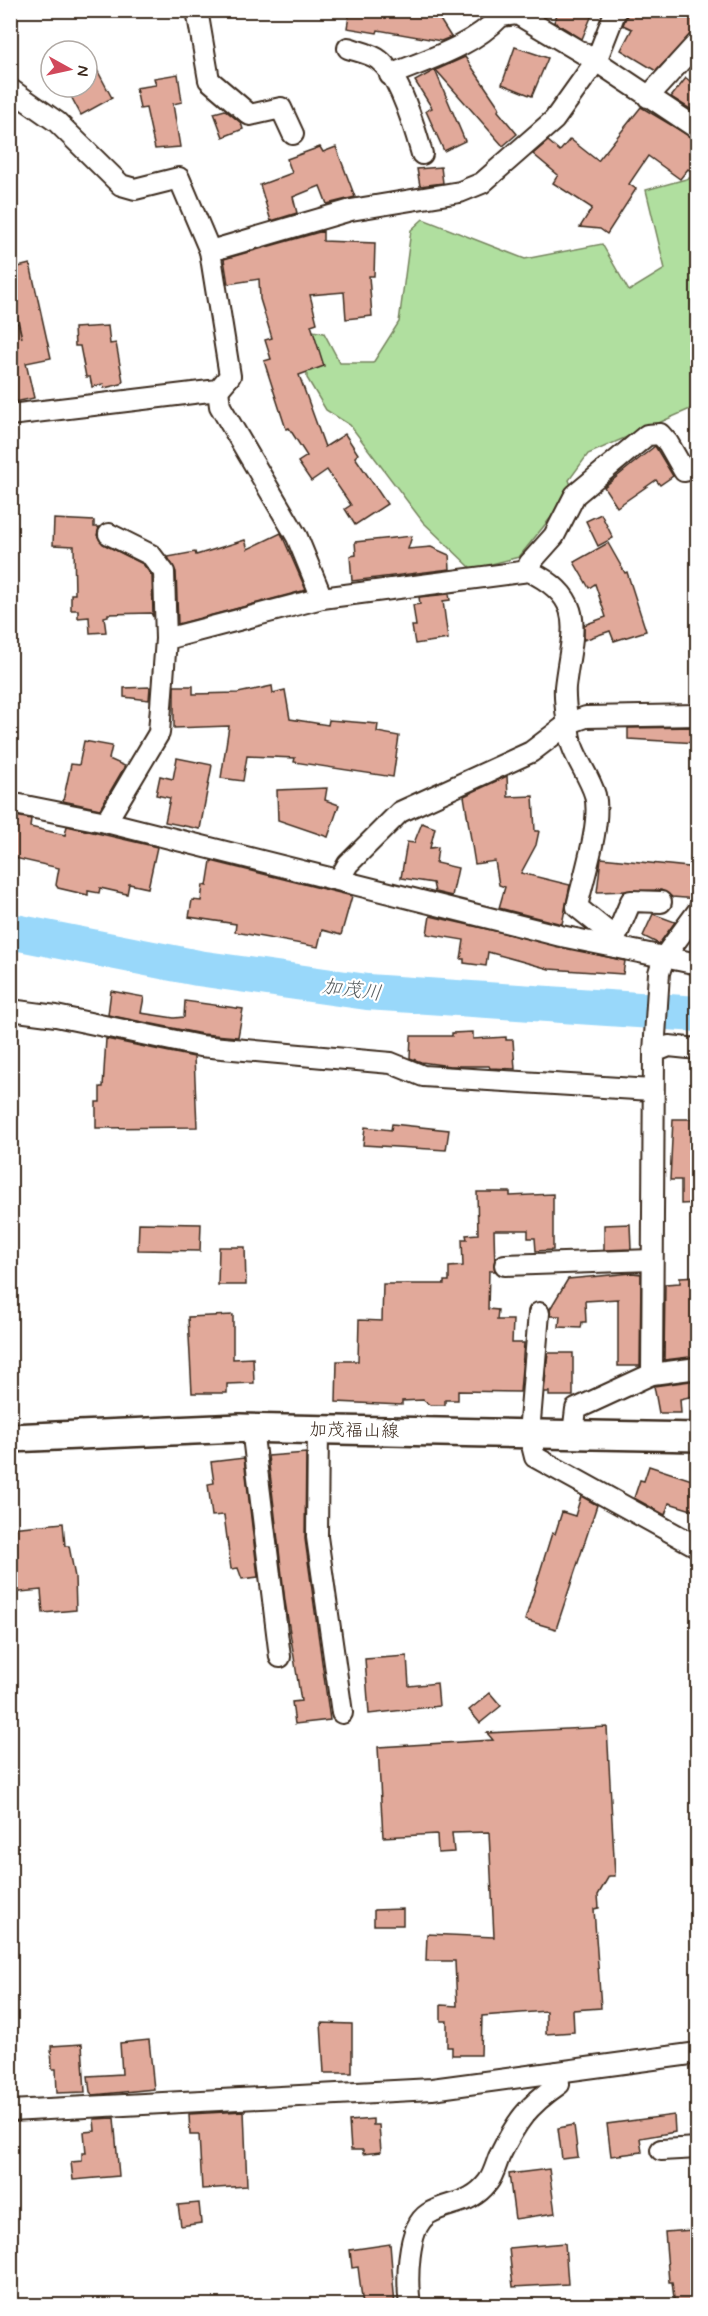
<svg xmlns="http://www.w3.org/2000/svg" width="708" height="2316" font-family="Mynerve,'Klee One',sans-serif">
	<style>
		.green { fill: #b0df9f; stroke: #76845e; stroke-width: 1.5 }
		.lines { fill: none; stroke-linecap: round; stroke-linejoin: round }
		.river { stroke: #99d8fa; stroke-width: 36 }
		.building { fill: #e1a99a; stroke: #3b2a1e; stroke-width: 1.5 }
		.minor-casing { stroke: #3b2a1e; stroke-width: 24 }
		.secondary-casing { stroke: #3b2a1e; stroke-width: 32 }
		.minor { stroke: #fff; stroke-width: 20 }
		.secondary { stroke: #fff; stroke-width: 27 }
		.labels { text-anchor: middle; stroke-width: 4.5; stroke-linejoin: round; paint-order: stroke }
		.street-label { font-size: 18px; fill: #3b2a1e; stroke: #fff }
		.water-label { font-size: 20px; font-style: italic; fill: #575e60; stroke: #fff }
	</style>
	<rect width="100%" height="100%" fill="#fff"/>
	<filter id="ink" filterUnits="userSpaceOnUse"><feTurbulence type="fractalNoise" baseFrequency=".0167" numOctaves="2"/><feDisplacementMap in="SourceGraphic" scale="12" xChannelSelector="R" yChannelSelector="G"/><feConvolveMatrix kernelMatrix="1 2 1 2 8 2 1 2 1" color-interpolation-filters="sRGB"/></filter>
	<g filter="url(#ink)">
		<!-- green -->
		<polygon class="green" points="697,176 697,406 588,454 569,480 573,490 519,557 472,569 423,522 350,425 326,410 307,378 306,330 324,333 340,363 373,363 399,322 411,230 423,219 525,259 602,244 629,291 665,269 646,190"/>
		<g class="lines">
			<!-- river -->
			<polyline class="river" points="10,931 198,968 367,992 698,1014"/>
		</g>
		<!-- building -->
		<g class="building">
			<polygon points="350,10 434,10 451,37 441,41 378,30 377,33 347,28"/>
			<polygon points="559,10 594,10 582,39 554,22"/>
			<polygon points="629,10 695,10 691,16 698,21 698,28 656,71 621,50 632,29 623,25"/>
			<polygon points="515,47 548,58 532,96 502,84"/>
			<polygon points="87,51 112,98 81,115 66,87 87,87"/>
			<polygon points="465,57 499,107 498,111 517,134 503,146 436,70"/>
			<polygon points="435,70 465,141 444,151 426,111 432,108 415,81"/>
			<polygon points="178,74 182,102 173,104 180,147 155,149 146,108 140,109 136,88 156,85 154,78"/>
			<polygon points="686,78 698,87 698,114 671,97"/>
			<polygon points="641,107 698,141 698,176 688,169 680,179 648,156 629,184 636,189 607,234 600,229 580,227 592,208 553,183 558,175 533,154 548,141 560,151 570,139 598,161"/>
			<polygon points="225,110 241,123 243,129 223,137 214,113"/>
			<polygon points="320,147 323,152 336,147 355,197 327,204 320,186 293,197 297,213 271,221 260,185 292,173 287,159"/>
			<polygon points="441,167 443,183 420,186 417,169"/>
			<polygon points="323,231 323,241 375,243 374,276 369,276 372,316 346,319 344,292 310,295 317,323 311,325 324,366 299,375 325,447 345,434 358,454 355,457 387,504 355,525 345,509 351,505 327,470 311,481 298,462 307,456 289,428 286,429 264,361 271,359 265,340 272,338 260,299 259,279 228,284 224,259"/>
			<polygon points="30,264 51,358 26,363 34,398 10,403 10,324 18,323 22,338 10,283 10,269"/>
			<polygon points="108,326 110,344 116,343 123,381 121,384 104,388 103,384 92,387 90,377 86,377 80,346 75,346 74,328"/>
			<polygon points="655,446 673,476 660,485 656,480 617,507 604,487"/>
			<polygon points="601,514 613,538 598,546 586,521"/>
			<polygon points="54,519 94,521 94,527 99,527 97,535 103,544 143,564 152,576 153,617 151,613 108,614 108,616 104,617 106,632 90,633 89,617 78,618 78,610 71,610 71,594 75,594 74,546 53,545"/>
			<polygon points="281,533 306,590 178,624 176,572 168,557 195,552 196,555 245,540 248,549"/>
			<polygon points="412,536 408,549 431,547 449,555 450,569 352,581 350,556 356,555 355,542"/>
			<polygon points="608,543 625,573 627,572 646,631 614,641 610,631 584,640 584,625 606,617 595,584 589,588 574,562"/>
			<polygon points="449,594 450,600 443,601 448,639 415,644 412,626 416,626 413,605 420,604 419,597"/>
			<polygon points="174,686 193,686 193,694 238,693 272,686 273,693 285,690 290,719 328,725 329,720 378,724 377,732 399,736 393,777 294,762 295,758 247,756 243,781 221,778 229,726 174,728"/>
			<polygon points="150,687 149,700 124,697 124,688"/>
			<polygon points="698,727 698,743 628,739 628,728"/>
			<polygon points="84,741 112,746 109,759 125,766 100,809 63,801 71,764 79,765"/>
			<polygon points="177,758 212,765 200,829 165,822 170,798 156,795 160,776 173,779"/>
			<polygon points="507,776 508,797 533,796 535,831 539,831 536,845 521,873 570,885 562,924 499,908 505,887 499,885 495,861 475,864 464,796"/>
			<polygon points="327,788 325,800 339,805 328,837 278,820 277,790"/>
			<polygon points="10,815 31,819 30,827 65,835 67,826 157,847 148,888 129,884 127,894 100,888 99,893 88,891 88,895 58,888 56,885 59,868 10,857"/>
			<polygon points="422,823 435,828 430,848 438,847 436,863 458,868 452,896 435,892 433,883 401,878 407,842 414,843"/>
			<polygon points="601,858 698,868 698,899 672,897 661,890 597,892"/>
			<polygon points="211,861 352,896 341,935 322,930 318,947 235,932 236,924 189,917 192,900 201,901 203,885 207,886"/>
			<polygon points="653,914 675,922 659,944 643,936"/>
			<polygon points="430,916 625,961 623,974 549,969 488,952 486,966 464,963 464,959 461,959 464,940 427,934"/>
			<polygon points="111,991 144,997 141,1013 174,1018 184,1017 185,1001 243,1009 238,1037 202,1034 108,1015"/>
			<polygon points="473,1032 473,1039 506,1037 506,1040 513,1040 515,1069 490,1068 489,1066 450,1066 421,1062 410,1058 411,1036 452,1036 452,1033"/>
			<polygon points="106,1039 194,1057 197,1127 96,1128 96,1102 100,1102 100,1087 103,1087"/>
			<polygon points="673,1119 694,1119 692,1160 698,1160 698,1203 681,1204 681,1180 670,1180"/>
			<polygon points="392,1124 449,1130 446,1150 363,1145 365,1127 391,1130"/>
			<polygon points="477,1192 510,1192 510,1196 553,1194 553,1250 536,1251 535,1238 528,1238 528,1230 494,1230 495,1271 489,1271 488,1309 498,1310 497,1320 513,1320 512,1343 524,1343 520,1392 458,1391 458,1400 445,1400 445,1405 430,1405 423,1400 402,1401 402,1405 336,1402 337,1361 358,1361 359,1320 382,1321 383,1284 444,1284 444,1281 449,1281 449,1267 463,1266 462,1239 467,1239 466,1235 478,1234"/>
			<polygon points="139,1223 201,1224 200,1251 138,1250"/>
			<polygon points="630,1224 631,1249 604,1250 604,1225"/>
			<polygon points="219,1247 245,1247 246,1285 218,1285"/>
			<polygon points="632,1273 641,1274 640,1366 618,1366 618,1299 585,1301 586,1322 582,1322 581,1328 559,1327 560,1316 551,1316 550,1309 568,1279"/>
			<polygon points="698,1276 698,1356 664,1360 665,1284 680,1283 680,1277"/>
			<polygon points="233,1315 233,1359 253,1358 254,1383 227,1384 227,1393 192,1393 188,1317"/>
			<polygon points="548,1353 573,1353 573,1396 549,1396 549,1392 544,1392"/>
			<polygon points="698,1380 698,1395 680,1399 681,1413 659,1413 654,1386"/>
			<polygon points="306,1453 305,1539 330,1720 295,1724 292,1702 301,1701 285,1601 268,1456"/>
			<polygon points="244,1458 258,1577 242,1579 238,1568 231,1569 224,1515 212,1516 208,1484 214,1483 211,1462"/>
			<polygon points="649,1466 698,1482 698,1512 669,1503 665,1515 634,1498 640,1480 644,1481"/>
			<polygon points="581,1496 597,1505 556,1629 525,1620 552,1533 555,1534 562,1512 575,1516"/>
			<polygon points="63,1523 65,1546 69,1546 75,1577 76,1610 43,1613 41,1590 10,1593 10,1528"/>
			<polygon points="407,1656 409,1686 437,1683 439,1706 369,1714 365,1659"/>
			<polygon points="490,1693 501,1706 480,1723 469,1710"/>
			<polygon points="607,1727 615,1876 609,1876 598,1895 599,1908 594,1909 601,2008 573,2010 574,2032 546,2034 546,2011 482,2016 481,2055 452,2055 452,2047 447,2047 447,2021 441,2021 441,2005 457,2006 455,1961 426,1961 427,1934 494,1937 489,1832 452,1833 454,1852 438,1853 437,1834 383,1837 378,1747 493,1740 487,1733"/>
			<polygon points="403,1909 403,1925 374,1925 374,1910"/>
			<polygon points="321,2023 352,2024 352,2073 324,2073"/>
			<polygon points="149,2040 154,2089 93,2095 90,2092 88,2076 122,2074 120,2043"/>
			<polygon points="82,2044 85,2092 57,2093 56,2069 52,2069 51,2046"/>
			<polygon points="244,2111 247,2186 202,2189 199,2135 190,2135 189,2114"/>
			<polygon points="674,2115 675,2132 640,2138 642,2152 611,2156 607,2124"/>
			<polygon points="114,2118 119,2176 73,2180 71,2162 82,2161 82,2153 86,2153 84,2132 95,2131 94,2119"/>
			<polygon points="373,2119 373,2125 379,2125 381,2152 363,2154 363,2150 351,2150 349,2121"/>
			<polygon points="574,2125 578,2157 562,2159 558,2128"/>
			<polygon points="549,2169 555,2213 515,2219 509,2174"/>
			<polygon points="199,2203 201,2223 181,2226 178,2205"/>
			<polygon points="693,2230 698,2265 698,2306 675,2306 672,2282 669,2282 665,2232"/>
			<polygon points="565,2243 568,2284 513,2287 509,2248"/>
			<polygon points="390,2244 395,2306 363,2306 358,2267 352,2268 350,2250"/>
		</g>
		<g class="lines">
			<defs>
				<g id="minor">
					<polyline points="197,10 209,80 250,115 281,108 293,134"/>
					<path d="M348 48C357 51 372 54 379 60 400 76 415 129 422 154"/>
					<path d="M390 75C429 59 471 47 501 16L517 14 596 61 698 129"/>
					<polyline points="10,89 57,122 121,185 135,189 179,178 210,251 230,376 218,390 10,415"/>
					<polyline points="648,97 698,42"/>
					<polyline points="210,251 351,210 460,192 482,183 554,120 596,61 616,10"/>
					<polyline points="218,390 220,406 297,537 322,598"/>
					<polyline points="529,571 529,564 554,536 575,495 647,435 660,434 668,443 684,471 698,468"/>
					<path d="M166 639 322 598 529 571C590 600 571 633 565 687 564 701 567 718 569 732 571 754 589 774 595 795 602 823 583 878 577 907L608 932 613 944"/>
					<polyline points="10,803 106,822 561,936 698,964"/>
					<polyline points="106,822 159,733 166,639 164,572 151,555 109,534"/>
					<polyline points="340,878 348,864 400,812 531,752 569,723 586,717 698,715"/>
					<polyline points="613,944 631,901 661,902"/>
					<polyline points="10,1010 56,1016 200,1046 391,1063 423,1076 652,1090"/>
					<polyline points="654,1052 659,973 664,957 698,911"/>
					<polyline points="505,1265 652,1260"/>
					<polyline points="539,1313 529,1433 535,1457 698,1547"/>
					<polyline points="652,1374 654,1052 669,1046 698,1049"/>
					<polyline points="252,1428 280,1657"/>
					<polyline points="318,1429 317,1537 342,1713"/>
					<polyline points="573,1434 576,1409 652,1374 698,1368"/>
					<polyline points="10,2111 432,2089 698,2053"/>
					<polyline points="661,2150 698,2148"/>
					<path d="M410 2306C407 2283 406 2228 428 2214 448 2201 470 2206 488 2182 493 2176 496 2165 499 2157 516 2122 527 2106 559 2084L558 2072"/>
				</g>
				<polyline id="secondary" points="10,1438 240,1428 698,1437"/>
			</defs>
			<!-- minor casing -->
			<use href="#minor" class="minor-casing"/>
			<!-- secondary casing -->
			<use href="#secondary" class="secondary-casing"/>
			<!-- minor -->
			<use href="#minor" class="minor"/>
			<!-- secondary -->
			<use href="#secondary" class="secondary"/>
		</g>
	</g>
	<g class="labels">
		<!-- street labels -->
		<g class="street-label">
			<text transform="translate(354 1430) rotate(1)" y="6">加茂福山線</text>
		</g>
		<!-- water labels -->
		<g class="water-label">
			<text transform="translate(352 989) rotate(7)" y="7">加茂川</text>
		</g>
	</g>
	<!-- margin -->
	<rect width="708" height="2316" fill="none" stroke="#fff" stroke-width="36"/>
	<rect x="18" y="18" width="672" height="2280" fill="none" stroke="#3b2a1e" stroke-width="2" filter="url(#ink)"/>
	<!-- north arrow -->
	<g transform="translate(69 69) rotate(98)"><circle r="28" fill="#ffffff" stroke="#b1aaa5" stroke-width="1.5"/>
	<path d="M0-4.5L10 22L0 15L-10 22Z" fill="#d1495b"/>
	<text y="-9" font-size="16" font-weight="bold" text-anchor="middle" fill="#3b2a1e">N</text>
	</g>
</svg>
